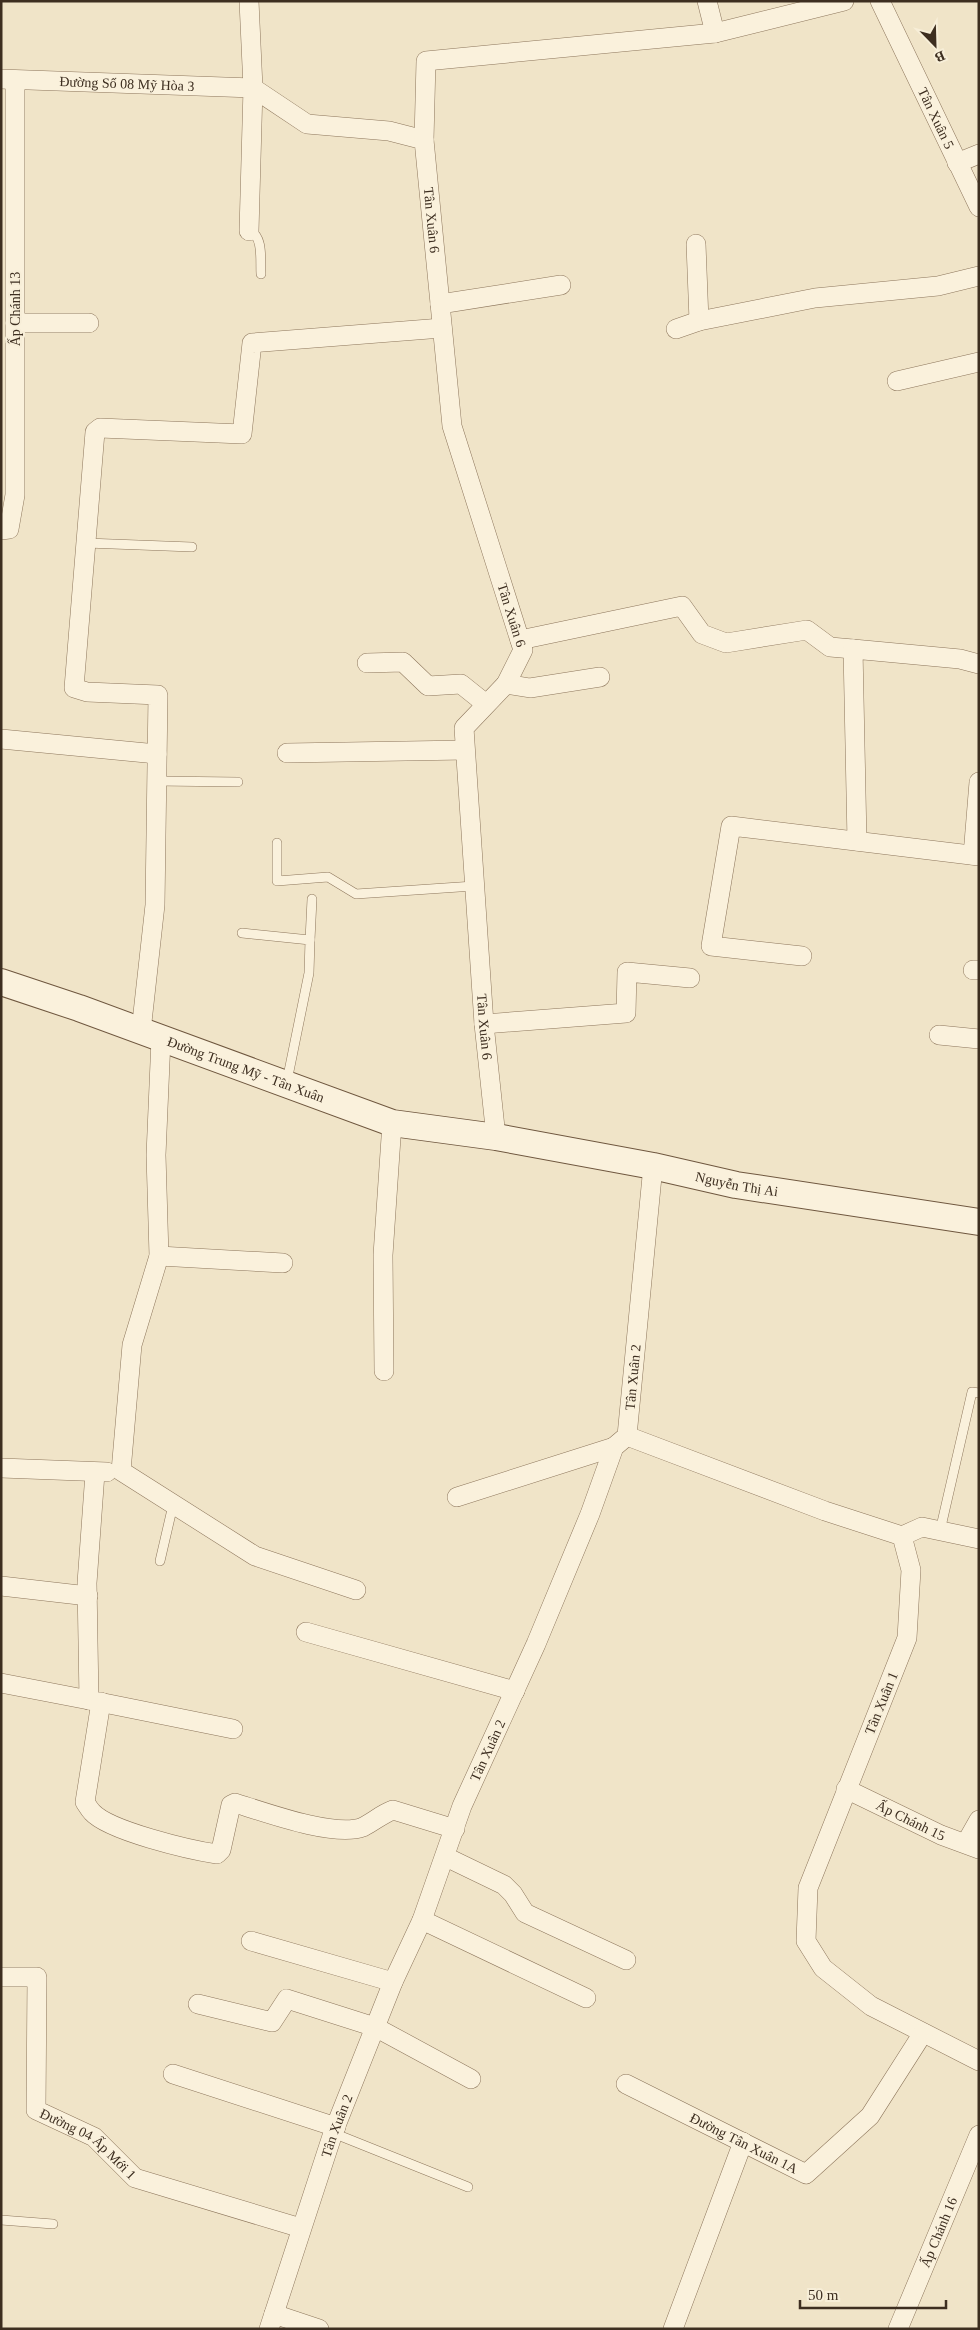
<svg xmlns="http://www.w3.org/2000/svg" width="980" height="2330" font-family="'Times New Roman',serif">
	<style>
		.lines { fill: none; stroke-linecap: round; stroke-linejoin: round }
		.lane-casing { stroke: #8d765c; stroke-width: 10 }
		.street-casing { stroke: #8d765c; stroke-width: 20 }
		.secondary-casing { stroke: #6f573f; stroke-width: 28 }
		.lane { stroke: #faf1dc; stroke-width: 9 }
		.street { stroke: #faf1dc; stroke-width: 19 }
		.secondary { stroke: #faf1dc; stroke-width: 26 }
		.labels { text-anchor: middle; stroke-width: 4; stroke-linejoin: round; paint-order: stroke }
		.street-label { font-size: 14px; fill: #3d2e20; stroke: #f7eed8 }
	</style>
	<rect width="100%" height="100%" fill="#f0e4c8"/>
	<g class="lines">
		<defs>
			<g id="lane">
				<path d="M249 231C264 235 260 262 261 274"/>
				<polyline points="86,543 192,547"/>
				<polyline points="157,781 238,782"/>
				<polyline points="277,843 277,881 328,877 356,894 474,886"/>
				<polyline points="242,933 310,940 309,973 287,1081"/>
				<polyline points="310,940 312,899"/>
				<polyline points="940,1531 972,1392 979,1393"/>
				<polyline points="160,1561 173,1505"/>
				<polyline points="333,2133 468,2187"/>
				<polyline points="1,2220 53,2224"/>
			</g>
			<g id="street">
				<path id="s1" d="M249 1 253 88 307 124 389 131 424 140 452 426 523 650 506 684 464 728 484 1024 496 1137"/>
				<polyline points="707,1 715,33"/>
				<path id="s2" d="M880 1 979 207"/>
				<path id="s3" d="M1 79 253 88 249 231"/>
				<polyline points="424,140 426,61 715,33 844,1"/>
				<polyline points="957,163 979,154"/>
				<polyline points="696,244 699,321"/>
				<polyline points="440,304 561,285"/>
				<polyline points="15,323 89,323"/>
				<polyline points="676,329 699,321 815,298 938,286 979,276"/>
				<polyline points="897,381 979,362"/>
				<polyline points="1,530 9,529 15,495 15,80"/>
				<polyline points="520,640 682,606 702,634 726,643 807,630 830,647 853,649"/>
				<polyline points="367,663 403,662 428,686 461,684 486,704"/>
				<polyline points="506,684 530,688 600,677"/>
				<polyline points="1,739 157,754"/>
				<polyline points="287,753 465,750"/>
				<polyline points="857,841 853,649 960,659 979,664"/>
				<polyline points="973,855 979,782"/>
				<polyline points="802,956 711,946 731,826 979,856"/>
				<polyline points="973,970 979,970"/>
				<polyline points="484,1024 626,1013 627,972 690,978"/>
				<polyline points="141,1031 155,905 158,695 87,692 74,688 95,432 100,428 242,434 252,343 442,328"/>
				<polyline points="939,1035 979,1039"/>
				<polyline points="161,1039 156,1155 159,1256 132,1345 121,1471 255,1556 356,1590"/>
				<polyline points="159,1256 283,1263"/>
				<polyline points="384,1371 383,1255 392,1123"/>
				<polyline points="627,1436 825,1511 902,1536 911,1570 907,1638 808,1888 806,1941 823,1968 871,2006 979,2061"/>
				<polyline points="1,1468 107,1472"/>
				<polyline points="95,1473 87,1583 89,1700 233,1729"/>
				<polyline points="457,1497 614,1447"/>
				<polyline points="902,1536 922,1527 979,1539"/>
				<polyline points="1,1586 88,1596"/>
				<polyline points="306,1632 515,1691"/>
				<polyline points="1,1683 89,1700"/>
				<path d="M101 1702 85 1802C87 1805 89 1809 92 1812 109 1831 190 1850 217 1854L221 1850 231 1805 235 1803C264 1812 335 1838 363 1827 373 1822 382 1814 393 1810L455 1829"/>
				<path id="s4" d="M846 1789 941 1835 979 1849"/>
				<polyline points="966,1843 979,1820"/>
				<polyline points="446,1857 504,1885 513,1894 525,1913 626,1960"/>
				<polyline points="422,1920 586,1998"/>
				<polyline points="251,1941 393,1982"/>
				<path id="s5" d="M1 1977H37L36 2110 94 2137 135 2178 301 2228"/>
				<polyline points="198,2004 272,2022 287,1999 375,2027 471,2079"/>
				<polyline points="173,2074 336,2127"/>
				<path id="s6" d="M626 2084 806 2174 870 2116 923 2033"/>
				<polyline points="274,2314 319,2329"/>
				<path id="s7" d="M269 2329 333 2133 393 1982 422 1920 462 1806 536 1644 590 1514 614 1447 627 1436 653 1166"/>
				<polyline points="673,2329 743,2142"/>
				<path id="s8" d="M898 2329 979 2135"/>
			</g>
			<g id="secondary">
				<path id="s9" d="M1 982 79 1008 392 1123 496 1137 653 1166 736 1185 979 1222"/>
			</g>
		</defs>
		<!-- lane casing -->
		<use href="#lane" class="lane-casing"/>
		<!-- street casing -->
		<use href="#street" class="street-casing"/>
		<!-- secondary casing -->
		<use href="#secondary" class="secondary-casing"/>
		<!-- lane -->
		<use href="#lane" class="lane"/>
		<!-- street -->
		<use href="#street" class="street"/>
		<!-- secondary -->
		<use href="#secondary" class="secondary"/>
	</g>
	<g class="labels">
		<!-- street labels -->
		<g class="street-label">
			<text dy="5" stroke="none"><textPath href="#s3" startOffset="126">Đường Số 08 Mỹ Hòa 3</textPath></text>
			<text dy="5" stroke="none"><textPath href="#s2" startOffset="130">Tân Xuân 5</textPath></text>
			<text dy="5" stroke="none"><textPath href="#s1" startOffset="351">Tân Xuân 6</textPath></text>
			<text transform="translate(15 309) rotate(-90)" y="5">Ấp Chánh 13</text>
			<text dy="5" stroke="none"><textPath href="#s1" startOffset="756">Tân Xuân 6</textPath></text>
			<text dy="5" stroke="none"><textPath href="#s1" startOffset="1191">Tân Xuân 6</textPath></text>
			<text dy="5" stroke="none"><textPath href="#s9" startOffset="260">Đường Trung Mỹ - Tân Xuân</textPath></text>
			<text dy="5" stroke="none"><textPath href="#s9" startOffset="766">Nguyễn Thị Ai</textPath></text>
			<text dy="5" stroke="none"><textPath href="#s7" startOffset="1024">Tân Xuân 2</textPath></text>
			<text transform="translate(881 1703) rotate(-68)" y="5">Tân Xuân 1</text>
			<text dy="5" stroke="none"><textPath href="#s7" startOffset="619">Tân Xuân 2</textPath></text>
			<text dy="5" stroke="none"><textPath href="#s4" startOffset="72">Ấp Chánh 15</textPath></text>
			<text dy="5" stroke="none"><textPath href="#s7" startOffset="214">Tân Xuân 2</textPath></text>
			<text dy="5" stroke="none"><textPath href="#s6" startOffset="132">Đường Tân Xuân 1A</textPath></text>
			<text dy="5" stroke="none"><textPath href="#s5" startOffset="232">Đường 04 Ấp Mới 1</textPath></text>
			<text dy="5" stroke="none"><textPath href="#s8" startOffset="105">Ấp Chánh 16</textPath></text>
		</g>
	</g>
	<!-- border -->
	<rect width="980" height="2330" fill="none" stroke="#3d2e20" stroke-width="5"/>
	<!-- north arrow -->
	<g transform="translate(935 45) rotate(157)" stroke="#f7eed8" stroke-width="4" paint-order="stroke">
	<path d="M0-4L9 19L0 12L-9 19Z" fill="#3d2e20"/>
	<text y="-8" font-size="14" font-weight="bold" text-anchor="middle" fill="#3d2e20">B</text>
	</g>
	<!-- scale -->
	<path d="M800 2300v8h146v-8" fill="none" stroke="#3d2e20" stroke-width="2.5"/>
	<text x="808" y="2300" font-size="15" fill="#3d2e20" stroke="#f7eed8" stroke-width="4" paint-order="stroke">50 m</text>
</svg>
